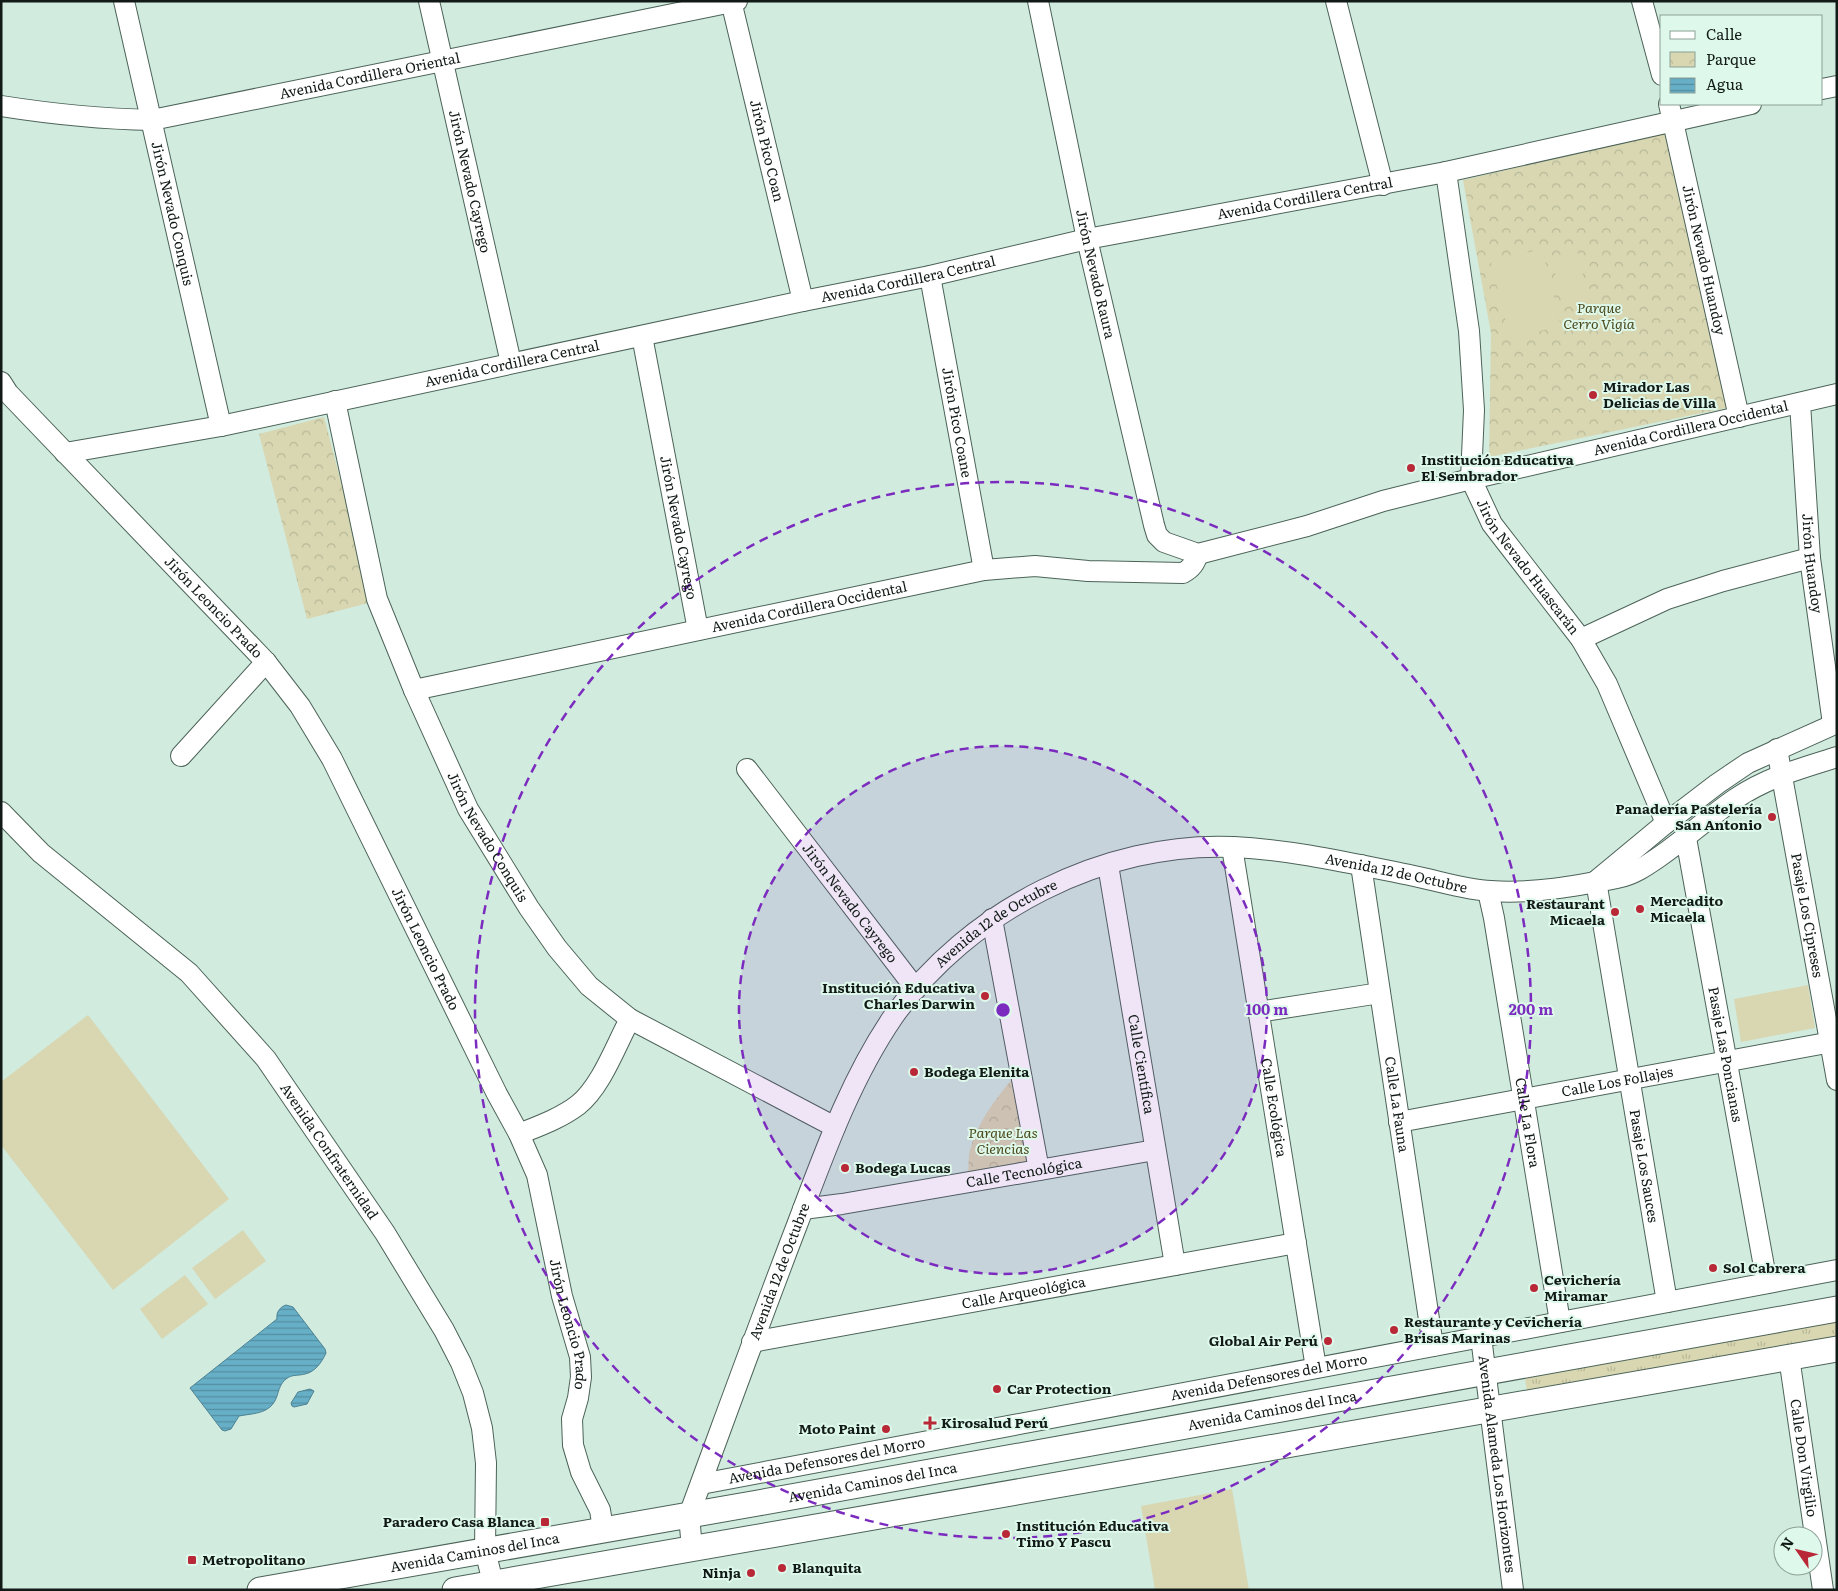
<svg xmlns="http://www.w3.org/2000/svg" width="1838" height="1591" font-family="Literata,serif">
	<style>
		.grass { fill: url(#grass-tufts) }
		.park { fill: url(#park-crowns) }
		.pitch { fill: #d8d7b2 }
		.water { fill: url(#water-rules); stroke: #4d8292 }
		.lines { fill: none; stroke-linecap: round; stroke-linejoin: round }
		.minor-casing { stroke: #4c6358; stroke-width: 22 }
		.major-casing { stroke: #4c6358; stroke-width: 27 }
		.minor { stroke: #fff; stroke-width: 20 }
		.major { stroke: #fff; stroke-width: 25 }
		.ring { fill: none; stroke: #7b2cbf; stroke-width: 2.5; stroke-dasharray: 9 6 }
		.poi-dot { fill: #b92836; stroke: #def9eb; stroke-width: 2 }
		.labels { text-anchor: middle; stroke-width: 4; stroke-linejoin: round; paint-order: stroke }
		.street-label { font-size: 14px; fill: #111a16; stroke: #def9eb }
		.park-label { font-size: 14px; font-style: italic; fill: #4b491b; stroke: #def9eb }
		.poi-label { font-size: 14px; font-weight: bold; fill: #111a16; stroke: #def9eb; text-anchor: start }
		.centre { fill: #7b2cbf; stroke: #def9eb; stroke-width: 2.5 }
		.ring-label { font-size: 15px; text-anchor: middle; font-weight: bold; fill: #7b2cbf; stroke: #def9eb; stroke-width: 4; stroke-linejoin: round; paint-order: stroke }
	</style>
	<defs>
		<pattern id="grass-tufts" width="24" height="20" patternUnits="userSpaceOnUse" patternTransform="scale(1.25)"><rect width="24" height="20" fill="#d8d7b2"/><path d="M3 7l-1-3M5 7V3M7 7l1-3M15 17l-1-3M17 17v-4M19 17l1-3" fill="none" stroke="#b8b898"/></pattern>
		<pattern id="park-crowns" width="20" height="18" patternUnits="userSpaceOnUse" patternTransform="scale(1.25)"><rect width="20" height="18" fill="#d8d7b2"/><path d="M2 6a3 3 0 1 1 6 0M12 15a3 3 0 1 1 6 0" fill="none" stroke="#b8b898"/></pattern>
		<pattern id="water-rules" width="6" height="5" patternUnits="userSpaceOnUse" patternTransform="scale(1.25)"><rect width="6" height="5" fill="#67afc7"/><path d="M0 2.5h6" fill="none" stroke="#538ea1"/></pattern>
	</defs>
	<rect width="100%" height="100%" fill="#d1ebde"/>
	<!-- grass -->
	<polygon class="grass" points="1837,1316 1837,1337 1527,1391 1524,1372"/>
	<!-- park -->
	<g class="park">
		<polygon points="1671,131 1731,407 1489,457 1491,333 1463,180"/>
		<polygon points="324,417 372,602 307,619 259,434"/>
		<path d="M1012 1079 1032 1161 968 1174C969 1166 968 1157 970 1150 977 1123 995 1100 1012 1079Z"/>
	</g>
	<!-- pitch -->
	<g class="pitch">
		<polygon points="1542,249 1561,326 1510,338 1491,262"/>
		<polygon points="1577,250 1589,300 1563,306 1551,257"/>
		<polygon points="1808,985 1815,1028 1741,1042 1734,999"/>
		<polygon points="88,1015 229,1199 113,1290 1,1145 1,1082"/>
		<polygon points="243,1230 266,1261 215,1299 192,1268"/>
		<polygon points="185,1275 208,1304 162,1339 140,1309"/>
		<polygon points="1232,1489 1249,1590 1155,1590 1141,1506"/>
	</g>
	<!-- water -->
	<g class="water">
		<path d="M286 1305 293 1307 325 1349 326 1353C322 1362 315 1372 305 1374 298 1376 292 1374 286 1379 281 1383 279 1389 277 1396 271 1414 255 1413 239 1416L231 1429 225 1431 222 1430 190 1388 277 1319C276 1312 280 1307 286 1305Z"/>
		<polygon points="310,1389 314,1391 307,1404 294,1407 292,1406 291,1403 298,1392"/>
	</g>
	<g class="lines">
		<defs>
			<g id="minor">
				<path id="s1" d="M124 1 221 426"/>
				<path id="s2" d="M429 1 511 363"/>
				<path id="s3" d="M731 1 803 301"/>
				<path id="s4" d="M1038 1 1087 239 1154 525 1157 535 1164 542 1198 554 1307 526 1383 501 1471 479 1837 394"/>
				<polyline points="1336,1 1383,185"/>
				<polyline points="1642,1 1662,75"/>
				<polyline points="1822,89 1837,86"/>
				<path id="s5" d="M1669 104 1739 417"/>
				<path id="s6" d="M1 106C52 114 101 119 152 120L737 1"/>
				<path id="s7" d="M1446 172 1469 331 1474 410 1471 479 1492 524 1581 639 1607 684 1666 823"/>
				<path id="s8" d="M930 276 984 570"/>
				<path id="s9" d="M642 336 698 630"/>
				<path id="s10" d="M1 382 8 393 266 662 300 706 332 759 497 1094 519 1134 537 1175 562 1296 580 1357 581 1377 578 1398 572 1419 573 1445 581 1472 600 1510 603 1529"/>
				<path id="s11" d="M335 401 377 599 414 690 468 809 529 908 557 948 589 986 630 1019 835 1127"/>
				<path id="s12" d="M1800 403 1810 558 1833 724"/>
				<path id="s13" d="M65 453 221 426 803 301 930 276 1087 239 1446 172 1751 104"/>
				<polyline points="1581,639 1667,599 1723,581 1810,558"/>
				<path id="s14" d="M414 690 984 570 1035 566 1088 571 1183 573C1192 568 1195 563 1198 554"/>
				<path id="s15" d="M1777 749 1837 1080"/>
				<polyline points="181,756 266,662"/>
				<path id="s16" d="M747 769 916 989"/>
				<path id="s17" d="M1 812 41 853 189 973 266 1059 385 1233 444 1330 461 1363 473 1393 482 1428 486 1463 485 1550 493 1583"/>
				<path id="s18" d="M1686 838 1767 1283"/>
				<path id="s19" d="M1232 847 1316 1368"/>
				<path id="s20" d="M1108 865 1175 1265"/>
				<path id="s21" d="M1361 865 1433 1346"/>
				<path id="s22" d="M1596 881 1667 1302"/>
				<polyline points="1596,881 1666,823 1717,784 1748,763 1837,723"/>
				<path id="s23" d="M1488 891 1494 918 1560 1322"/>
				<polyline points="992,919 1039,1170"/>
				<polyline points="1258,1012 1380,993"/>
				<path id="s24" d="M1399 1122 1837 1041"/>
				<path d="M519 1134C539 1126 561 1118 578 1105 601 1087 616 1045 630 1019"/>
				<path id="s25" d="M803 1209 842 1204 1155 1150"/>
				<path id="s26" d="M1481 1337 1513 1590"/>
				<path id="s27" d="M752 1342 1296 1243"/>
				<path id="s28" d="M1789 1357 1823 1590"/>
				<path id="s29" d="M701 1484 1837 1270"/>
				<path id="s30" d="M692 1549 689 1515C725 1418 760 1321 797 1225 824 1154 850 1080 893 1017 968 911 1104 841 1234 847 1295 850 1354 864 1414 876 1439 881 1466 890 1491 891 1533 894 1576 886 1617 878 1633 875 1646 866 1659 857 1685 839 1709 817 1735 799 1768 777 1799 769 1837 757"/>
			</g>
			<g id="major">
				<path id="s31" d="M260 1590 758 1503 1837 1309"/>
				<polyline points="455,1590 1837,1349"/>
			</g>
		</defs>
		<!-- minor casing -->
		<use href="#minor" class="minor-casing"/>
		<!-- major casing -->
		<use href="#major" class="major-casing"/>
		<!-- minor -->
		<use href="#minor" class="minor"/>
		<!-- major -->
		<use href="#major" class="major"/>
	</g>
	<!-- distance rings -->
	<circle cx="1003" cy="1010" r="264" fill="#7b2cbf" fill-opacity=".12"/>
	<g class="ring">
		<circle cx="1003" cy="1010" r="264"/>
		<circle cx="1003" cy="1010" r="528"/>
	</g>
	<!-- markers -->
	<g class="poi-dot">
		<circle cx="1593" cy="395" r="5"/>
		<circle cx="1411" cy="468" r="5"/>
		<circle cx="1772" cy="817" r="5"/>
		<circle cx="1640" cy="909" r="5"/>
		<circle cx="1615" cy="912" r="5"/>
		<circle cx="985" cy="996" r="5"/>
		<circle cx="914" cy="1072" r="5"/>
		<circle cx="845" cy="1168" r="5"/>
		<circle cx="1713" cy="1268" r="5"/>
		<circle cx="1534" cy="1288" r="5"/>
		<circle cx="1394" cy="1330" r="5"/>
		<circle cx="1328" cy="1341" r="5"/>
		<circle cx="997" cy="1389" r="5"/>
		<path d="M927.5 1415.5h5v5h5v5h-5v5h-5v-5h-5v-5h5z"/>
		<circle cx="886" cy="1429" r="5"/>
		<rect x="540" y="1517" width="10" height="10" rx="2.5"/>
		<circle cx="1006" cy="1534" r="5"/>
		<rect x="187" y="1555" width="10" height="10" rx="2.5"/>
		<circle cx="782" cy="1568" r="5"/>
		<circle cx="751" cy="1573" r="5"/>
	</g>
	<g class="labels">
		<!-- street labels -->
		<g class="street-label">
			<text dy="5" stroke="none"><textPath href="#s6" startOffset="374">Avenida Cordillera Oriental</textPath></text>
			<text dy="5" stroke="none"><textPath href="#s3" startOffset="154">Jirón Pico Coan</textPath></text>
			<text dy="5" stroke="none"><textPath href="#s2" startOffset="185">Jirón Nevado Cayrego</textPath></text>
			<text dy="5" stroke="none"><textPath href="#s13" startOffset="1266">Avenida Cordillera Central</textPath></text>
			<text dy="5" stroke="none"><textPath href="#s1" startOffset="218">Jirón Nevado Conquis</textPath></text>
			<text dy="5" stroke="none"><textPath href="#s5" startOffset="160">Jirón Nevado Huandoy</textPath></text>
			<text dy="5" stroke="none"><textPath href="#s4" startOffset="279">Jirón Nevado Raura</textPath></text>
			<text dy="5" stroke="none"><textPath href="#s13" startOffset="861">Avenida Cordillera Central</textPath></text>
			<text dy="5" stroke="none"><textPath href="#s13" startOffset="456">Avenida Cordillera Central</textPath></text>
			<text dy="5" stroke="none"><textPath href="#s8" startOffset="149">Jirón Pico Coane</textPath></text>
			<text dy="5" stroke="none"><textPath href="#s4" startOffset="1102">Avenida Cordillera Occidental</textPath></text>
			<text dy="5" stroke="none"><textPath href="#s9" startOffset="195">Jirón Nevado Cayrego</textPath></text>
			<text dy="5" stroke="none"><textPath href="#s12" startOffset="161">Jirón Huandoy</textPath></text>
			<text dy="5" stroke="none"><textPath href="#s7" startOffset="414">Jirón Nevado Huascarán</textPath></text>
			<text dy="5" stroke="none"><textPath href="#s14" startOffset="404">Avenida Cordillera Occidental</textPath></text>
			<text dy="5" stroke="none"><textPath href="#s10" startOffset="310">Jirón Leoncio Prado</textPath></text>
			<text dy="5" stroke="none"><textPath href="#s11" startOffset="465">Jirón Nevado Conquis</textPath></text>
			<text dy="5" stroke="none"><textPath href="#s30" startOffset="1134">Avenida 12 de Octubre</textPath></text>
			<text dy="5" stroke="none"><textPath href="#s16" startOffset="169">Jirón Nevado Cayrego</textPath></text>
			<text dy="5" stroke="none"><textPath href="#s15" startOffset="169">Pasaje Los Cipreses</textPath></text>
			<text dy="5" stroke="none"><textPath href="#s30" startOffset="714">Avenida 12 de Octubre</textPath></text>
			<text dy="5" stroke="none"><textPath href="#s10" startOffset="715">Jirón Leoncio Prado</textPath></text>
			<text dy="5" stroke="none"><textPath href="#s18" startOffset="220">Pasaje Las Poncianas</textPath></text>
			<text dy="5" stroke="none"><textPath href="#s20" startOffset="202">Calle Científica</textPath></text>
			<text dy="5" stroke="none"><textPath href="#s24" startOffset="222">Calle Los Follajes</textPath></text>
			<text dy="5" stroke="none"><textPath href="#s21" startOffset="242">Calle La Fauna</textPath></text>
			<text dy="5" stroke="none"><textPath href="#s19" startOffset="264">Calle Ecológica</textPath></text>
			<text dy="5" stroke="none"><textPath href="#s23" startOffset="235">Calle La Flora</textPath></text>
			<text dy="5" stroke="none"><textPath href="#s17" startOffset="475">Avenida Confraternidad</textPath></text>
			<text dy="5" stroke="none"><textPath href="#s22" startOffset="289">Pasaje Los Sauces</textPath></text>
			<text dy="5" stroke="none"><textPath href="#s25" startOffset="224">Calle Tecnológica</textPath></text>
			<text dy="5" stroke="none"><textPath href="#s30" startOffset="294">Avenida 12 de Octubre</textPath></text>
			<text dy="5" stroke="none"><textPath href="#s27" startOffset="276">Calle Arqueológica</textPath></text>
			<text dy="5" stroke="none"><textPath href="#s10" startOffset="1120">Jirón Leoncio Prado</textPath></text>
			<text dy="5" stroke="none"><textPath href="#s29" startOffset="578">Avenida Defensores del Morro</textPath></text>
			<text dy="5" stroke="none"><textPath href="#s31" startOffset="1028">Avenida Caminos del Inca</textPath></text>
			<text dy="5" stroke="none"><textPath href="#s28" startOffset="102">Calle Don Virgilio</textPath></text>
			<text dy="5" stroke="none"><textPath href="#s29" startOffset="128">Avenida Defensores del Morro</textPath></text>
			<text dy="5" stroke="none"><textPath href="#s26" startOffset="128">Avenida Alameda Los Horizontes</textPath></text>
			<text dy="5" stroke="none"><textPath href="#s31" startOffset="622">Avenida Caminos del Inca</textPath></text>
			<text dy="5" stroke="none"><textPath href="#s31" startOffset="218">Avenida Caminos del Inca</textPath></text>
		</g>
		<!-- park labels -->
		<g class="park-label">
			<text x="1599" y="313">Parque<tspan x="1599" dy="16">Cerro Vigía</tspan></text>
			<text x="1003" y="1138">Parque Las<tspan x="1003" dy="16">Ciencias</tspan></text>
		</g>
		<!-- poi labels -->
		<g class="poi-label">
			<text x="1603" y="392">Mirador Las<tspan x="1603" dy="16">Delicias de Villa</tspan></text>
			<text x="1421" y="465">Institución Educativa<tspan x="1421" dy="16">El Sembrador</tspan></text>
			<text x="1762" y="814" text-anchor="end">Panadería Pastelería<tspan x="1762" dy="16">San Antonio</tspan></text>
			<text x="1650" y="906">Mercadito<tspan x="1650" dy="16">Micaela</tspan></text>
			<text x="1605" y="909" text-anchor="end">Restaurant<tspan x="1605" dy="16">Micaela</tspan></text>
			<text x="975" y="993" text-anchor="end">Institución Educativa<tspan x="975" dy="16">Charles Darwin</tspan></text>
			<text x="924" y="1077">Bodega Elenita</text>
			<text x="855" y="1173">Bodega Lucas</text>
			<text x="1723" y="1273">Sol Cabrera</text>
			<text x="1544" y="1285">Cevichería<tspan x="1544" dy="16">Miramar</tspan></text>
			<text x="1404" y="1327">Restaurante y Cevichería<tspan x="1404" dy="16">Brisas Marinas</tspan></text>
			<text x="1318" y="1346" text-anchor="end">Global Air Perú</text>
			<text x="1007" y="1394">Car Protection</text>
			<text x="941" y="1428">Kirosalud Perú</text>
			<text x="876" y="1434" text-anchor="end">Moto Paint</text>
			<text x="535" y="1527" text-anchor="end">Paradero Casa Blanca</text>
			<text x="1016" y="1531">Institución Educativa<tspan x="1016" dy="16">Timo Y Pascu</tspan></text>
			<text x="202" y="1565">Metropolitano</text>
			<text x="792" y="1573">Blanquita</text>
			<text x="741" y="1578" text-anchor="end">Ninja</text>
		</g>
	</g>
	<circle cx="1003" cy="1010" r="8" class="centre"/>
	<g class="ring-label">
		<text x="1267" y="1015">100 m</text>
		<text x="1531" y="1015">200 m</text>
	</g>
	<!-- border -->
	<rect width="1838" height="1591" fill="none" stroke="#111a16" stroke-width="5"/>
	<!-- legend -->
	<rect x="1660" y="15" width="162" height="90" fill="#def9eb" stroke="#8ca096"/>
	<rect x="1670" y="31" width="25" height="8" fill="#ffffff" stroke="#8ca096"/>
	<text x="1706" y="40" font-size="15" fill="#111a16">Calle</text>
	<rect x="1670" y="52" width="25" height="15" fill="url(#park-crowns)" stroke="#8ca096"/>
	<text x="1706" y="65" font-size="15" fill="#111a16">Parque</text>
	<rect x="1670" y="78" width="25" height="15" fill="url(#water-rules)" stroke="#8ca096"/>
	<text x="1706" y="90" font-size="15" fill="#111a16">Agua</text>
	<!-- north arrow -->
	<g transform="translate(1798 1551) rotate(304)"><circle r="24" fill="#def9eb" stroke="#8ca096"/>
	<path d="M0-4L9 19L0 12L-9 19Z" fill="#b92836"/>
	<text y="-8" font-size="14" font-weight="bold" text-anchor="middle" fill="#111a16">N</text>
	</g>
</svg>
